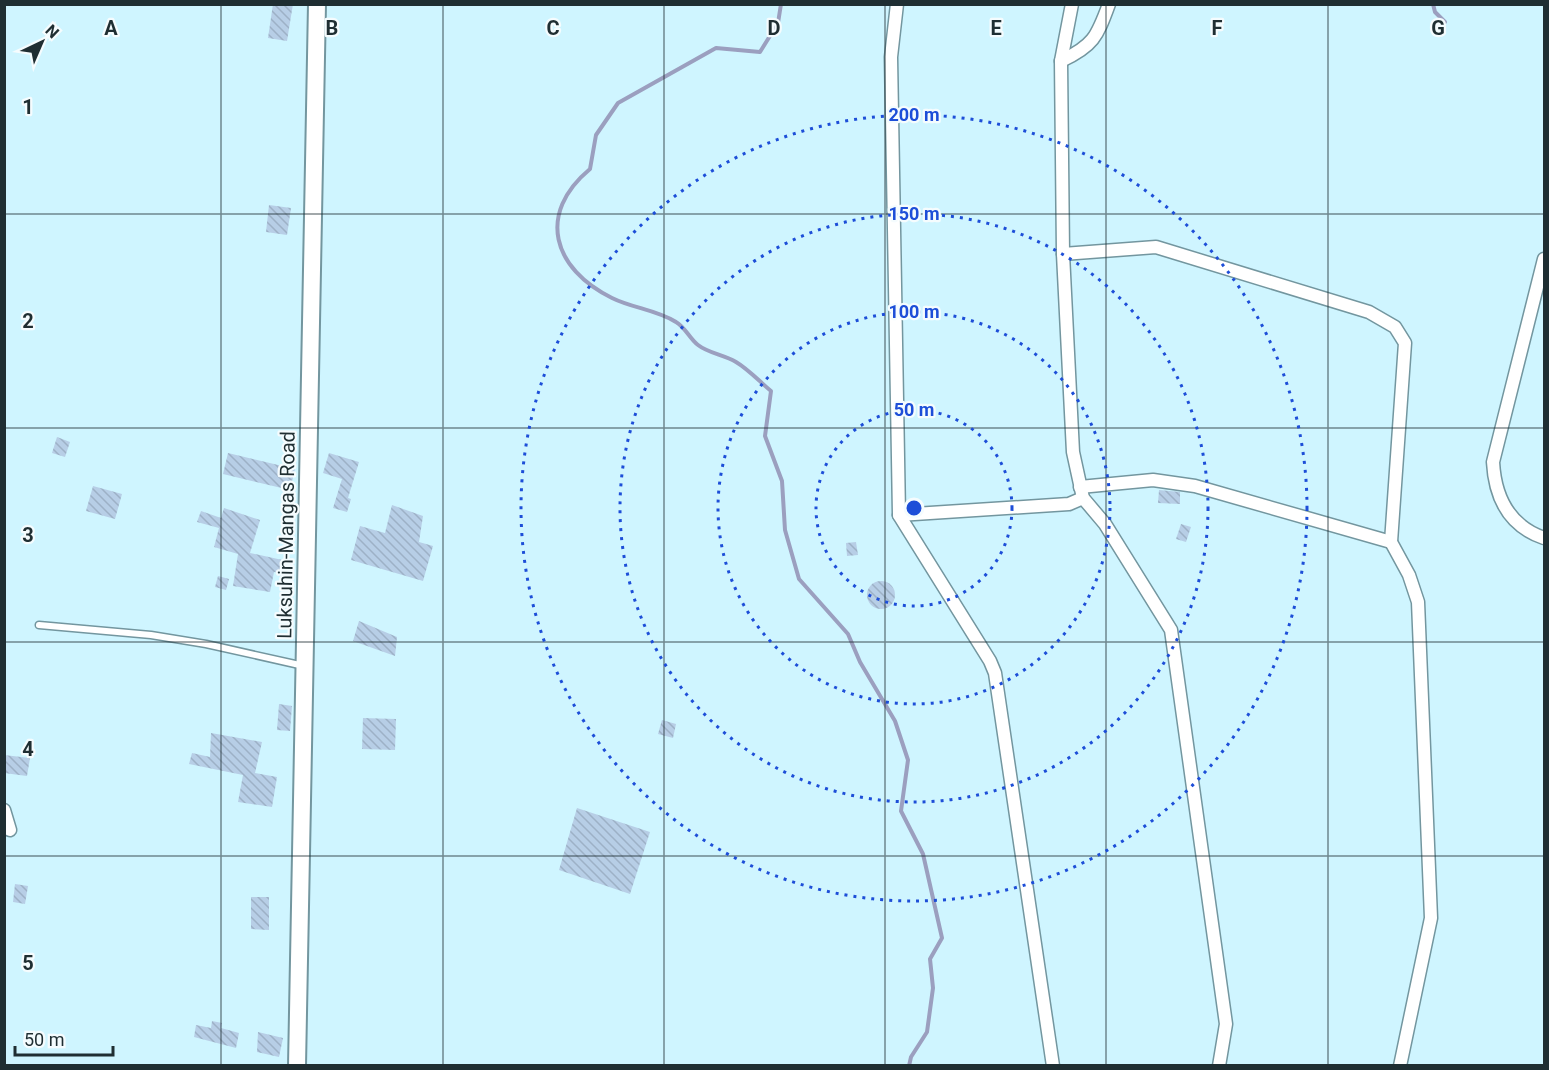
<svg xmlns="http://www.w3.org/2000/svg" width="1549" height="1070" font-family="Roboto,sans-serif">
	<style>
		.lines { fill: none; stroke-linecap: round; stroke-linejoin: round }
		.stream { stroke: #9b9fbf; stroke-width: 4 }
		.building { fill: url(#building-back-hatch) }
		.lane-casing { stroke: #73969f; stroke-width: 9 }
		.street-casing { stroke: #73969f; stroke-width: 15 }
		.secondary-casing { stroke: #73969f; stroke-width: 20 }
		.lane { stroke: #fff; stroke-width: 6 }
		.street { stroke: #fff; stroke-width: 12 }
		.secondary { stroke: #fff; stroke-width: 16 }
		.grid { fill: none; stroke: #1f2e32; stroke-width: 1.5; stroke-opacity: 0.55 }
		.ring { fill: none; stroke: #1d4ed8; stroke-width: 3; stroke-dasharray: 3 6 }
		.labels { text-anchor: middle; stroke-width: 4.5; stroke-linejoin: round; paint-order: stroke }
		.street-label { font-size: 20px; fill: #1f2e32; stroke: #f5fcfe }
		.grid-label { font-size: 20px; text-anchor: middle; font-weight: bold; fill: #1f2e32; stroke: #f5fcfe; stroke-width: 4.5; stroke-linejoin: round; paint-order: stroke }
		.centre { fill: #1d4ed8; stroke: #f5fcfe; stroke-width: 3 }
		.ring-label { font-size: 18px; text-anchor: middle; font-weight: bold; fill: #1d4ed8; stroke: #f5fcfe; stroke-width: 4.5; stroke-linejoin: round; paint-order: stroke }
	</style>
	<defs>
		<pattern id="building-back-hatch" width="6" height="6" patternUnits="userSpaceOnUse" patternTransform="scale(1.5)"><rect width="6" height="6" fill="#b7cee6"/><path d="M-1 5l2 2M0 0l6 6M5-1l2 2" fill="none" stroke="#9db1c6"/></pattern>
	</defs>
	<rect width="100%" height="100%" fill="#cff5ff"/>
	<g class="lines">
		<!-- stream -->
		<g class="stream">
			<path d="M781 4 778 23 760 52 716 48 618 103 596 135 590 169C536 214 553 269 612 298 632 308 657 310 676 322 685 327 690 339 698 345 708 353 724 355 736 362 748 369 760 382 771 391L765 436 782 481 785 530 799 579 848 634 860 662 895 721 908 760 901 811 923 854 942 938 930 959 933 988 927 1032 911 1057 909 1066"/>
			<polyline points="1433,4 1435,12 1445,22"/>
		</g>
	</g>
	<!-- building -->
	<g class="building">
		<polygon points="273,4 293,4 287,41 268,38"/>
		<polygon points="269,205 291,208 287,235 266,232"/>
		<polygon points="57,437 70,442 65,457 52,453"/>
		<polygon points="228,453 295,469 290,490 223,474"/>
		<polygon points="329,453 359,462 348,498 351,499 347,512 333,508 342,479 323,473"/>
		<polygon points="93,486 122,494 115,519 86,511"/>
		<polygon points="1159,490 1180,492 1180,504 1158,503"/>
		<polygon points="392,505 423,516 419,542 433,546 423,581 351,560 360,526 385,533"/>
		<polygon points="224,508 260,520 250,553 287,561 284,574 274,572 270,592 233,586 238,554 214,547 219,528 197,522 201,511 221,518"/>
		<polygon points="1181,524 1191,527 1186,542 1176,539"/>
		<polygon points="856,542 858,555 847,556 846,543"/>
		<polygon points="218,576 229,579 226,590 215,587"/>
		<circle cx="881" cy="595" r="14"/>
		<polygon points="359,621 397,637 395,656 353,641"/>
		<polygon points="279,704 292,706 290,731 277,730"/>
		<polygon points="363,718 396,719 395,750 362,749"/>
		<polygon points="662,720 676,724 673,738 658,734"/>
		<polygon points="211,733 262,742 255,773 277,777 272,807 238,802 243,775 189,764 192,753 210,757"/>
		<polygon points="4,755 30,758 27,776 4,773"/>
		<polygon points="577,808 650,832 630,894 559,870"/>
		<polygon points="15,884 28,886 25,904 13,902"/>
		<polygon points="251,897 269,897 269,930 251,929"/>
		<polygon points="212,1021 222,1023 221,1028 239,1033 236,1048 194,1037 196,1025 211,1028"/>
		<polygon points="258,1032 283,1038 279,1057 257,1052"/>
	</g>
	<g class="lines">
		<defs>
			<polyline id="lane" points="39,625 151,635 206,644 304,666"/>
			<g id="street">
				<polyline points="897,4 891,57 899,515 990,661 995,673 1053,1066"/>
				<polyline points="1072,4 1061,61 1063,254 1073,452 1083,498 1105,524 1171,630 1226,1024 1219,1066"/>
				<path d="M1061 61C1093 46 1097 37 1109 4"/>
				<polyline points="1063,254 1156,247 1369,312 1395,327 1405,343 1391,542 1409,575 1418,602 1431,918 1400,1066"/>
				<path d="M1544 259 1493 462C1495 498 1509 526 1544 538"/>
				<polyline points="1080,487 1153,480 1195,486 1391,542"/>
				<polyline points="899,515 1069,504 1083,498"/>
				<polyline points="4,810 10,830 4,827"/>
			</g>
			<polyline id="secondary" points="297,1066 317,4"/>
		</defs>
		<!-- lane casing -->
		<use href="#lane" class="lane-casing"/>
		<!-- street casing -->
		<use href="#street" class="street-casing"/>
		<!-- secondary casing -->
		<use href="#secondary" class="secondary-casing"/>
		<!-- lane -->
		<use href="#lane" class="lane"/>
		<!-- street -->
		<use href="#street" class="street"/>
		<!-- secondary -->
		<use href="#secondary" class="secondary"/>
	</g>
	<!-- grid -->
	<path class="grid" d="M221 4V1066M443 4V1066M664 4V1066M885 4V1066M1106 4V1066M1328 4V1066M4 214H1544M4 428H1544M4 642H1544M4 856H1544"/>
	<!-- distance rings -->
	<g class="ring">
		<circle cx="914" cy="508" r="98"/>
		<circle cx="914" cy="508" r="196"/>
		<circle cx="914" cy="508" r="294"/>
		<circle cx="914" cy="508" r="393"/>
	</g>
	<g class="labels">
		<!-- street labels -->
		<g class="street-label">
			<text transform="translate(286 535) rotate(-89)" y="7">Luksuhin-Mangas Road</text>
		</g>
	</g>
	<g class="grid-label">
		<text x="111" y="35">A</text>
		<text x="332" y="35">B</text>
		<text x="553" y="35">C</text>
		<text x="774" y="35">D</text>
		<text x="996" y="35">E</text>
		<text x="1217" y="35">F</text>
		<text x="1438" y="35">G</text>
		<text x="28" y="114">1</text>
		<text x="28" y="328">2</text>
		<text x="28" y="542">3</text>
		<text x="28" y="756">4</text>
		<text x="28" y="970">5</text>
	</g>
	<circle cx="914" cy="508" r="9" class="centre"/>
	<g class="ring-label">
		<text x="914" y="121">200 m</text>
		<text x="914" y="220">150 m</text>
		<text x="914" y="318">100 m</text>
		<text x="914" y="416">50 m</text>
	</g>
	<!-- border -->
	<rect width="1549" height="1070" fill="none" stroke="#1f2e32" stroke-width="12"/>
	<!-- north arrow -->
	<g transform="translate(42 42) rotate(44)" stroke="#f5fcfe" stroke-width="4.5" paint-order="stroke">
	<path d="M0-4.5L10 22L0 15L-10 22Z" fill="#1f2e32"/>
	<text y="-9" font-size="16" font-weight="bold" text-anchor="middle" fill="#1f2e32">N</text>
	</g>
	<!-- scale -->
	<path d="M15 1046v9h98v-9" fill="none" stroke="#1f2e32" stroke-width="3"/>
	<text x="24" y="1046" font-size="18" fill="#1f2e32" stroke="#f5fcfe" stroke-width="4.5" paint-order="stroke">50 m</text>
</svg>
